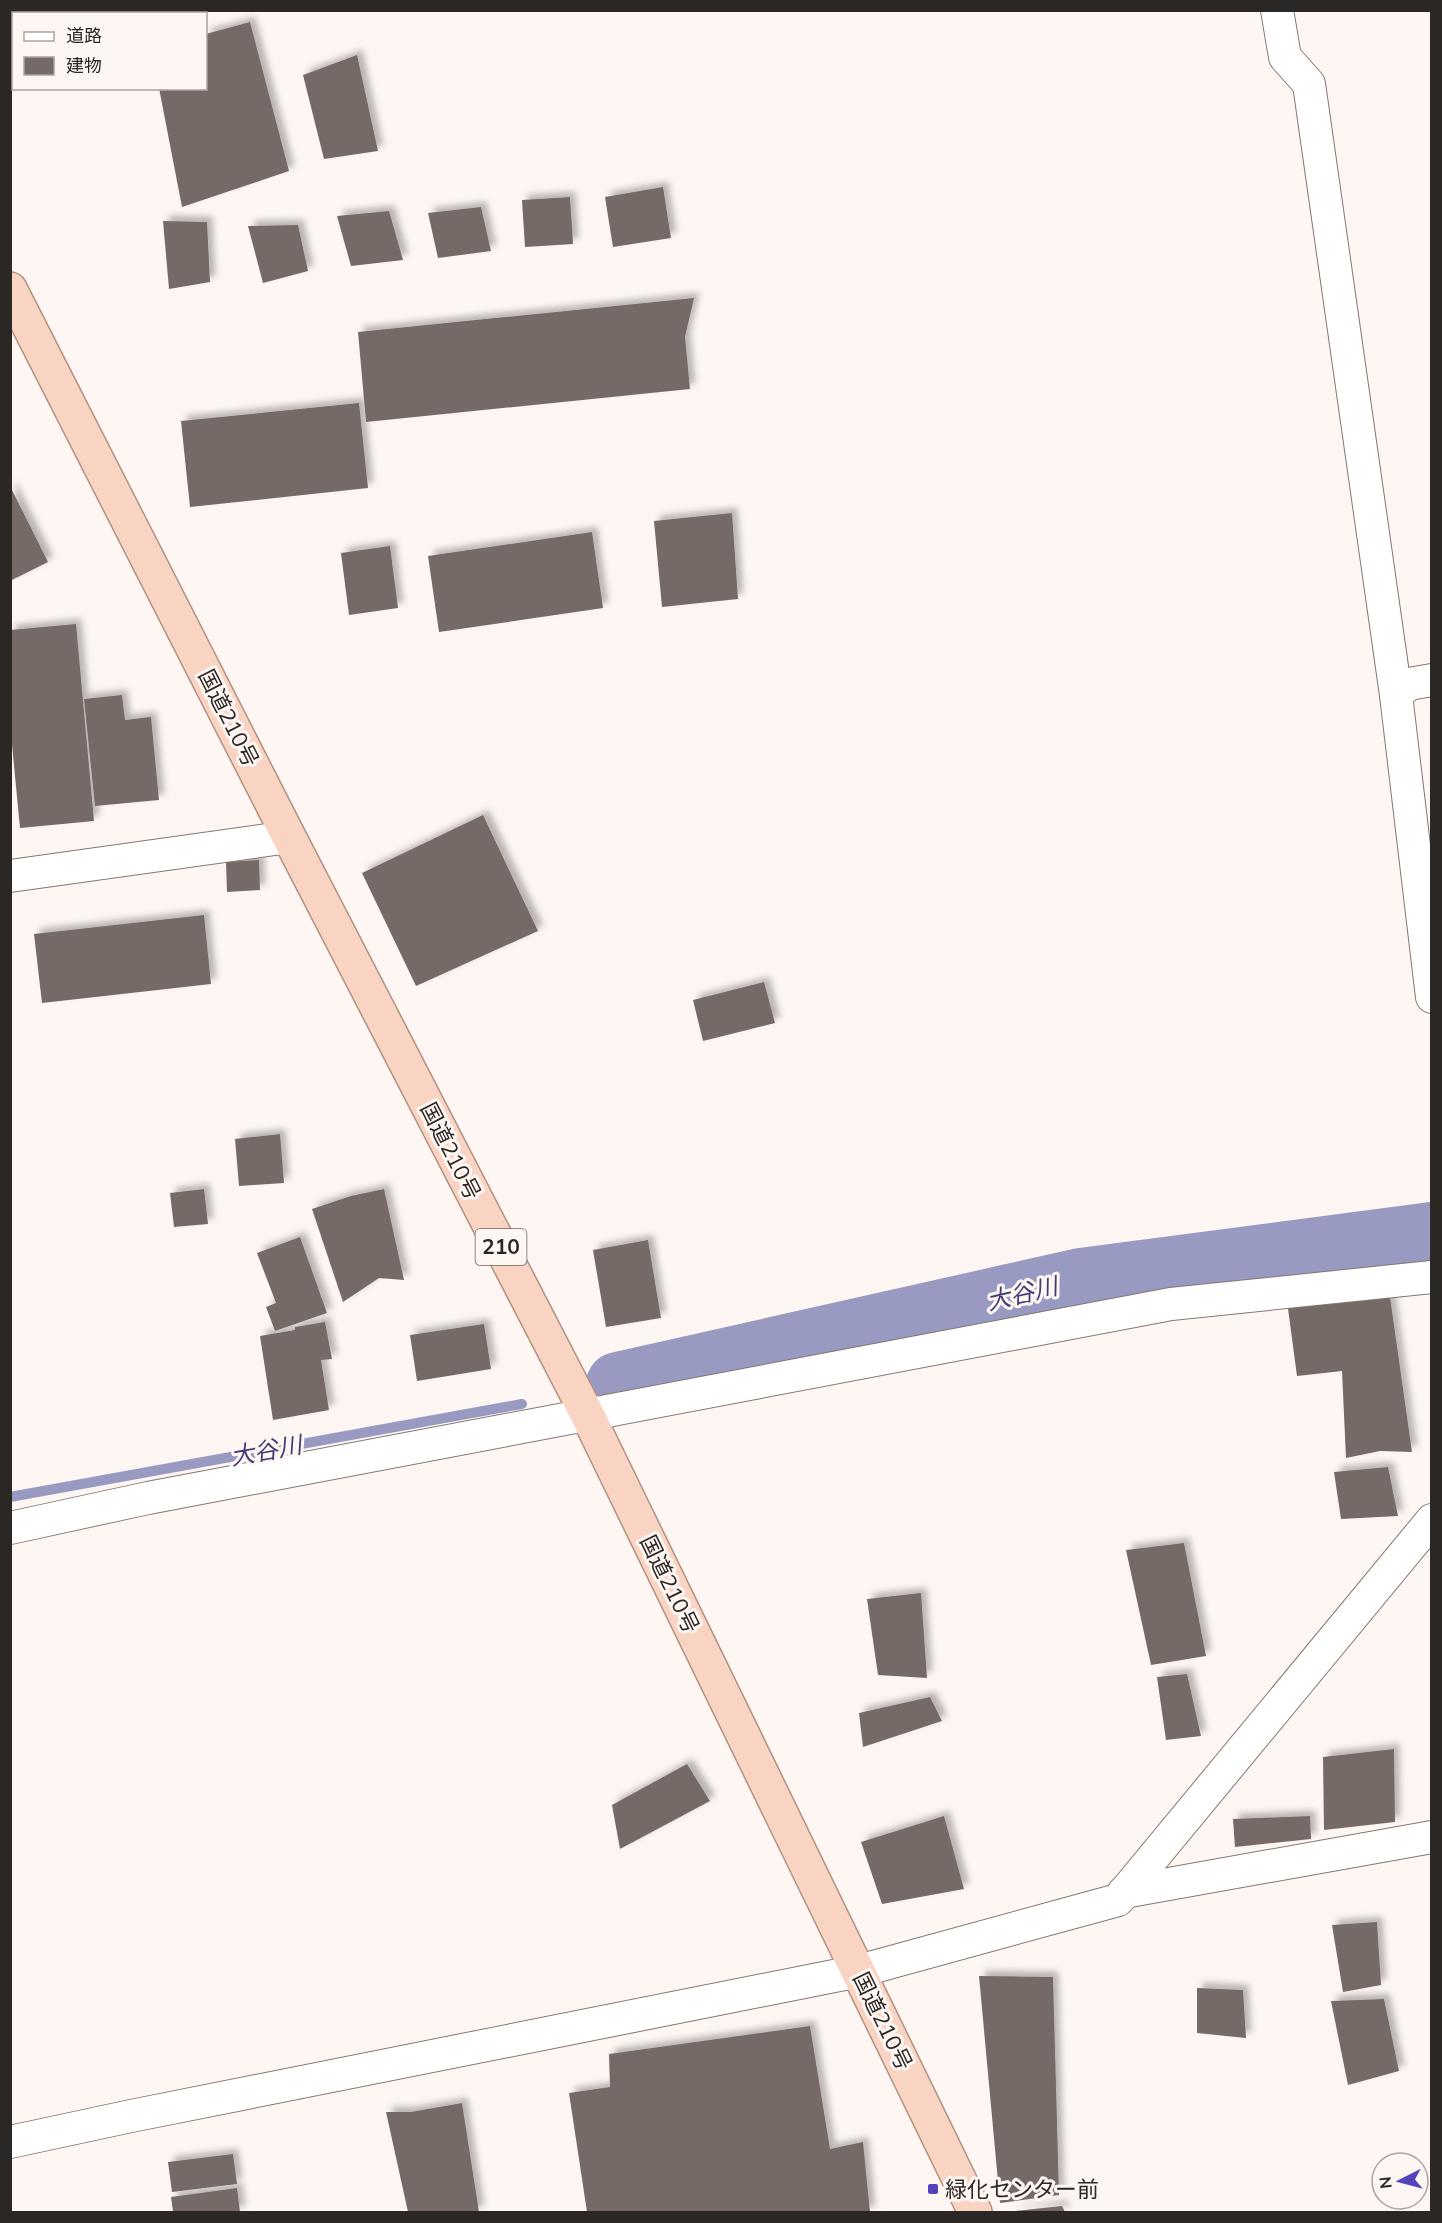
<svg xmlns="http://www.w3.org/2000/svg" width="1442" height="2223" font-family="Mulish,'Noto Sans JP',sans-serif">
	<style>
		.lines { fill: none; stroke-linecap: round; stroke-linejoin: round }
		.stream { stroke: #989ac2; stroke-width: 10 }
		.river { stroke: #989ac2; stroke-width: 64 }
		.building { fill: #756a65; filter: url(#shadow) }
		.minor-casing { stroke: #827772; stroke-width: 34 }
		.trunk-casing { stroke: #b09182; stroke-width: 36 }
		.minor { stroke: #fff; stroke-width: 32 }
		.trunk { stroke: #fad4c3; stroke-width: 33 }
		.poi-dot { fill: #5444bc; stroke: #fef6f3; stroke-width: 2 }
		.labels { text-anchor: middle; stroke-width: 6; stroke-linejoin: round; paint-order: stroke }
		.shield { fill: #fef6f3; stroke: #6a6562; stroke-width: 1.5 }
		.shield-label { font-size: 21px; font-weight: bold; fill: #2b2724 }
		.street-label { font-size: 22px; fill: #2b2724; stroke: #fef6f3 }
		.poi-label { font-size: 22px; fill: #2b2724; stroke: #fef6f3; text-anchor: start }
		.water-label { font-size: 24px; font-style: italic; fill: #403e74; stroke: #fef6f3 }
	</style>
	<defs>
		<filter id="shadow"><feDropShadow dx="5.5" dy="-5.5" stdDeviation="3" flood-color="#0004"/></filter>
	</defs>
	<rect width="100%" height="100%" fill="#fef6f3"/>
	<g class="lines">
		<!-- stream -->
		<polyline class="stream" points="10,1497 522,1404"/>
		<!-- river -->
		<polyline class="river" points="618,1384 1081,1280 1432,1234"/>
	</g>
	<!-- building -->
	<g class="building">
		<polygon points="10,10 92,10 92,11 83,14 14,14 14,69 10,69"/>
		<polygon points="250,22 289,171 182,207 159,88 206,88 206,34"/>
		<polygon points="357,55 378,151 324,159 303,75"/>
		<polygon points="663,187 671,238 613,247 605,197"/>
		<polygon points="570,197 573,244 525,247 522,200"/>
		<polygon points="481,207 491,251 438,258 428,213"/>
		<polygon points="389,211 403,260 351,266 337,216"/>
		<polygon points="163,221 207,222 210,282 169,289"/>
		<polygon points="298,225 308,271 263,283 248,226"/>
		<polygon points="694,298 685,337 690,389 366,422 358,332"/>
		<polygon points="359,403 368,488 190,507 181,421"/>
		<polygon points="10,486 48,562 10,581"/>
		<polygon points="732,513 738,599 662,607 654,521"/>
		<polygon points="592,532 603,608 439,632 428,556"/>
		<polygon points="390,546 398,608 349,615 341,553"/>
		<polygon points="76,624 94,821 20,828 10,724 10,630"/>
		<polygon points="122,695 125,720 151,717 159,800 95,806 84,699"/>
		<polygon points="483,815 538,931 416,986 362,873"/>
		<polygon points="259,860 260,890 227,892 226,862"/>
		<polygon points="204,915 211,984 42,1003 34,934"/>
		<polygon points="764,982 775,1023 703,1041 693,1000"/>
		<polygon points="280,1134 284,1183 239,1186 235,1139"/>
		<polygon points="204,1189 208,1224 174,1227 170,1193"/>
		<polygon points="384,1189 404,1280 379,1278 343,1302 312,1209 351,1196"/>
		<polygon points="300,1237 327,1313 275,1331 266,1307 276,1303 257,1253"/>
		<polygon points="648,1240 661,1318 606,1327 593,1250"/>
		<polygon points="1390,1297 1412,1452 1380,1451 1346,1458 1342,1371 1297,1376 1287,1301 1331,1303"/>
		<polygon points="325,1322 332,1359 321,1360 329,1410 273,1420 260,1336 295,1330 295,1327"/>
		<polygon points="484,1324 491,1369 417,1381 410,1335"/>
		<polygon points="1388,1467 1398,1516 1341,1519 1334,1472"/>
		<polygon points="1184,1543 1206,1656 1151,1665 1126,1550"/>
		<polygon points="921,1593 927,1678 878,1675 867,1599"/>
		<polygon points="1187,1674 1201,1736 1166,1740 1157,1677"/>
		<polygon points="930,1697 942,1721 863,1747 859,1713"/>
		<polygon points="1394,1749 1395,1822 1324,1830 1323,1757"/>
		<polygon points="687,1764 710,1801 620,1849 612,1805"/>
		<polygon points="944,1816 964,1889 882,1904 861,1842"/>
		<polygon points="1310,1816 1311,1839 1235,1847 1233,1819"/>
		<polygon points="1377,1922 1381,1985 1343,1992 1332,1925"/>
		<polygon points="979,1976 1053,1977 1059,2195 1000,2203"/>
		<polygon points="1197,1988 1243,1990 1246,2038 1197,2033"/>
		<polygon points="1384,1999 1399,2071 1348,2085 1331,2001"/>
		<polygon points="810,2026 830,2149 863,2142 870,2212 587,2212 569,2093 610,2087 609,2054"/>
		<polygon points="462,2103 479,2212 408,2212 386,2112 411,2112"/>
		<polygon points="233,2154 237,2184 172,2192 168,2162"/>
		<polygon points="237,2188 240,2212 173,2212 171,2197"/>
		<polygon points="1062,2206 1065,2212 1015,2212 1015,2211"/>
	</g>
	<g class="lines">
		<defs>
			<g id="minor">
				<polyline points="1277,10 1285,57 1309,84 1396,695"/>
				<polyline points="1432,680 1409,684 1396,695 1432,997"/>
				<polyline points="10,876 289,837"/>
				<polyline points="10,1528 148,1498 1171,1304 1432,1277"/>
				<polyline points="1124,1892 1432,1837"/>
				<polyline points="10,2142 131,2116 859,1971 1118,1900 1432,1520"/>
			</g>
			<polyline id="trunk" points="10,289 289,837 587,1414 975,2212"/>
		</defs>
		<!-- minor casing -->
		<use href="#minor" class="minor-casing"/>
		<!-- trunk casing -->
		<use href="#trunk" class="trunk-casing"/>
		<!-- minor -->
		<use href="#minor" class="minor"/>
		<!-- trunk -->
		<use href="#trunk" class="trunk"/>
	</g>
	<!-- markers -->
	<rect class="poi-dot" x="927" y="2183" width="12" height="12" rx="3"/>
	<g class="labels">
		<!-- shield labels -->
		<rect class="shield" x="475.5" y="1229" width="51" height="36" rx="4.5"/>
		<g class="shield-label">
			<text x="501" y="1254">210</text>
		</g>
		<!-- street labels -->
		<g class="street-label">
			<text transform="translate(229 718) rotate(63)" y="8">国道210号</text>
			<text transform="translate(451 1151) rotate(63)" y="8">国道210号</text>
			<text transform="translate(670 1584) rotate(64)" y="8">国道210号</text>
			<text transform="translate(883 2021) rotate(64)" y="8">国道210号</text>
		</g>
		<!-- poi labels -->
		<g class="poi-label">
			<text x="945" y="2197">緑化センター前</text>
		</g>
		<!-- water labels -->
		<g class="water-label">
			<text transform="translate(1022 1294) rotate(-13)" y="8">大谷川</text>
			<text transform="translate(266 1451) rotate(-10)" y="8">大谷川</text>
		</g>
	</g>
	<!-- border -->
	<rect width="1442" height="2223" fill="none" stroke="#2b2724" stroke-width="24"/>
	<!-- legend -->
	<rect x="12" y="12" width="195" height="78" fill="#fef6f3" stroke="#aaa3a0" stroke-width="1.5"/>
	<rect x="24" y="32" width="30" height="9" fill="#ffffff" stroke="#aaa3a0" stroke-width="1.5"/>
	<text x="66" y="42" font-size="18" fill="#2b2724">道路</text>
	<rect x="24" y="57" width="30" height="18" fill="#756a65" stroke="#aaa3a0" stroke-width="1.5"/>
	<text x="66" y="72" font-size="18" fill="#2b2724">建物</text>
	<!-- north arrow -->
	<g transform="translate(1400 2181) rotate(264)"><circle r="28" fill="#fef6f3" stroke="#aaa3a0" stroke-width="1.5"/>
	<path d="M0-4.5L10 22L0 15L-10 22Z" fill="#5444bc"/>
	<text y="-9" font-size="16" font-weight="bold" text-anchor="middle" fill="#2b2724">N</text>
	</g>
</svg>
